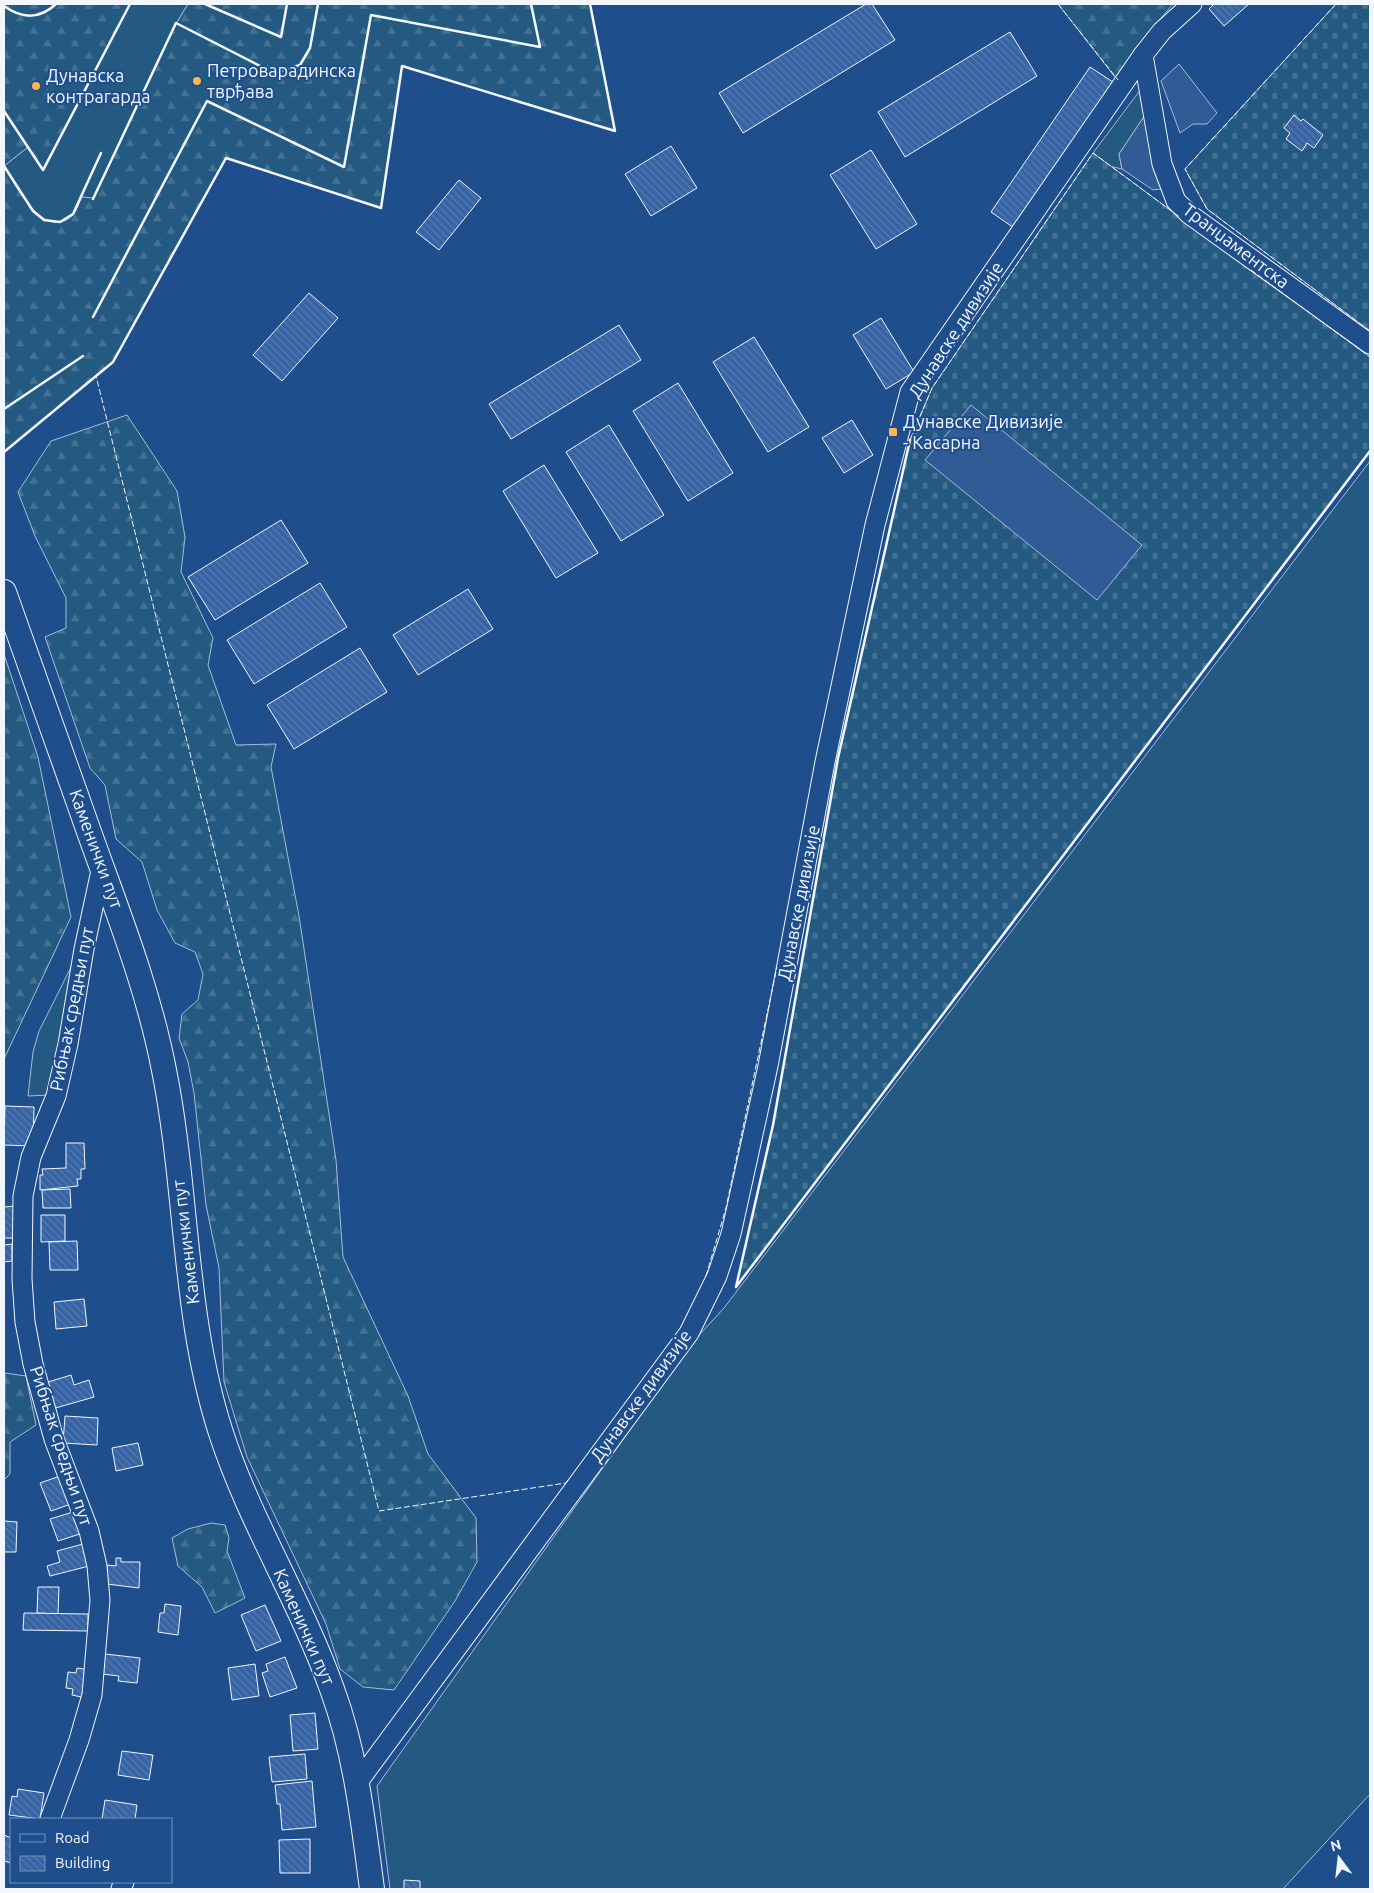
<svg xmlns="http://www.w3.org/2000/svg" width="1374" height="1893" font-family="Ubuntu,sans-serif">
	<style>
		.grass { fill: #245a82; stroke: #a8bbd7 }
		.forest { fill: url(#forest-firs); stroke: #a8bbd7 }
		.cemetery { fill: url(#cemetery-stones); stroke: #a8bbd7 }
		.parking { fill: #305b95; stroke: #a8bbd7 }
		.building { fill: url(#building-back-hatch); stroke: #f2f6ff }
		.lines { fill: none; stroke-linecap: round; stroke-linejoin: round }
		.minor-casing { stroke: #f2f6ff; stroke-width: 21 }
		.major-casing { stroke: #f2f6ff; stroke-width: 26 }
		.minor { stroke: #1f4e8c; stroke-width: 19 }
		.major { stroke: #1f4e8c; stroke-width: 24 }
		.fence { stroke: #f2f6ff; stroke-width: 1; stroke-dasharray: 6 2.5; stroke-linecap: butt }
		.wall { stroke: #f2f6ff; stroke-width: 2.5 }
		.poi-dot { fill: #ffb74d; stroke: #1f4e8c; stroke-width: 2 }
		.labels { text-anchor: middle; stroke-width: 4; stroke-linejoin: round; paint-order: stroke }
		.poi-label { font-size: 18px; fill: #f2f6ff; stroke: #1f4e8c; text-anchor: start }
		.street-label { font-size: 18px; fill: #f2f6ff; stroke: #1f4e8c }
	</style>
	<defs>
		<pattern id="forest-firs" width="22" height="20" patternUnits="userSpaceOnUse" patternTransform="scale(1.25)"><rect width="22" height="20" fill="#245a82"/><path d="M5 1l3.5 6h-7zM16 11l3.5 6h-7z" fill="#447295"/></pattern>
		<pattern id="cemetery-stones" width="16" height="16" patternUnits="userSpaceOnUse" patternTransform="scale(1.25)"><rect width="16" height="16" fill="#245a82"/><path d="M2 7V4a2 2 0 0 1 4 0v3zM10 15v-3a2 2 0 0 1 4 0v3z" fill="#447295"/></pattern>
		<pattern id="building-back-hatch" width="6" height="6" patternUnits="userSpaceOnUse" patternTransform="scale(1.25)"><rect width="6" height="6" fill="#3563a3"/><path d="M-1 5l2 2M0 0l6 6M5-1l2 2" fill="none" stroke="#537ab1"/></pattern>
	</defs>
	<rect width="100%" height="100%" fill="#1f4e8c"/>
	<!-- grass -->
	<g class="grass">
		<path d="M130 4H188L176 24 93 199 82 197C79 202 77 211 73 215 44 244 16 185 4 166L28 147 44 170Z"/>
		<polygon points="1141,89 1147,112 1119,154 1122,169 1109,166 1093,153"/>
		<polygon points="1370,461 1370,1794 1283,1889 390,1889 377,1786 690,1345 724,1308"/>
		<polygon points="79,951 49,1095 28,1096 33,1052 39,1031"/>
	</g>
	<!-- forest -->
	<g class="forest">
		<path d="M4 4H130L43 170 28 147 4 166C15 185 45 243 73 215 77 211 79 202 82 197L93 198 176 24 188 4H590L615 131 402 66 381 208 226 158 113 362 4 452Z"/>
		<polygon points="1058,4 1173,4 1135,49 1118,81"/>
		<polygon points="127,415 177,491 185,537 181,572 213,638 208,665 236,745 276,744 271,767 299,916 336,1160 343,1257 408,1396 428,1454 476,1518 477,1562 455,1601 394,1690 363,1687 340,1669 326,1624 247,1457 224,1382 219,1268 206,1205 194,1093 188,1062 179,1038 182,1014 198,1000 203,974 195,952 175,943 157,910 142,862 116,839 105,785 90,768 45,637 66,628 66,598 35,536 18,492 51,441"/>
		<polygon points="4,654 38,757 71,917 4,1059"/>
		<polygon points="5,1373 26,1376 36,1425 10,1442 10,1474 4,1480"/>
		<polygon points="211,1523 225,1525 229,1538 227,1551 245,1598 215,1613 202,1587 178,1566 172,1538 188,1529"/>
	</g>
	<!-- cemetery -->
	<g class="cemetery">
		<polygon points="1336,4 1370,4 1370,331 1207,209 1185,169"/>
		<polygon points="1093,153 1370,357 1370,451 736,1287 773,1125 838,758 910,440 932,388"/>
	</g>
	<!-- parking -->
	<g class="parking">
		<polygon points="1179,64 1217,113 1207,124 1193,124 1180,133 1161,81"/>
		<polygon points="1147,112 1161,189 1153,190 1122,169 1119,154"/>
		<polygon points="971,405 1142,545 1097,600 925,460"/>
	</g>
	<!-- building -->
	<g class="building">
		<polygon points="866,4 872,4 895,40 743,133 719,93"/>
		<polygon points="1214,4 1249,4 1224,26 1209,9"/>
		<polygon points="1010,32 1037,76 905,157 878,112"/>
		<polygon points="1090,67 1116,84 1017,230 991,212"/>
		<polygon points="1294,115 1301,121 1303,119 1323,135 1314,148 1307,143 1302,151 1286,139 1290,133 1284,128"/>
		<polygon points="671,146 697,188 651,216 625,174"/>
		<polygon points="871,150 917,224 876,249 830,175"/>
		<polygon points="459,180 481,198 439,250 416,232"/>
		<polygon points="309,293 338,318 282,381 253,355"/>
		<polygon points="881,318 914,372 886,389 853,335"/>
		<polygon points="619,325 641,360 511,439 489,404"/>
		<polygon points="754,337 809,427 768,452 713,362"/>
		<polygon points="678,383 733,473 688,501 633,411"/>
		<polygon points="852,420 873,455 844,473 822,438"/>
		<polygon points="609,425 664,515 621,541 566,452"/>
		<polygon points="544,465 598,553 556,578 503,491"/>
		<polygon points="281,520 308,563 215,620 188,577"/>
		<polygon points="320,583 347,627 254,684 227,640"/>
		<polygon points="468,589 493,629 418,675 393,635"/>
		<polygon points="360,648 387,692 294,749 267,705"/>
		<polygon points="5,1106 34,1107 33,1146 4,1145"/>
		<polygon points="66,1143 84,1143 85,1169 81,1169 81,1179 77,1179 78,1186 40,1190 40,1175 43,1175 42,1169 66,1168"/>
		<polygon points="70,1189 71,1208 43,1208 42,1190"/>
		<polygon points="15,1206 15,1238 4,1238 4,1207"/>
		<polygon points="41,1215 65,1215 65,1241 41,1242"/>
		<polygon points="77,1241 78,1270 50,1270 49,1242"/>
		<polygon points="12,1244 12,1261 4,1262 4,1245"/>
		<polygon points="84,1299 87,1326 56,1329 54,1302"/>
		<polygon points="71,1375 74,1385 89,1380 94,1397 52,1409 45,1383"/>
		<polygon points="65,1416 98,1418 97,1445 63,1443"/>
		<polygon points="138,1443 143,1465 116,1471 112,1448"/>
		<polygon points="60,1476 71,1504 51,1511 40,1483"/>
		<polygon points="73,1512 80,1534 58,1541 50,1519"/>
		<polygon points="4,1521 17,1522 16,1552 4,1552"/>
		<polygon points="83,1544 89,1566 50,1576 47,1566 60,1562 57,1551"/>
		<polygon points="116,1558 121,1558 121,1562 140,1562 139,1588 107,1584 107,1565 116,1566"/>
		<polygon points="38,1587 59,1587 58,1614 37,1613"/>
		<polygon points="165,1604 181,1606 178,1635 158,1632 160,1613 164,1613"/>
		<polygon points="265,1605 281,1641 256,1651 241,1615"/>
		<polygon points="24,1613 88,1614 88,1631 23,1630"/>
		<polygon points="105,1654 140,1658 137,1683 118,1681 119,1676 102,1674"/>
		<polygon points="285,1657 297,1688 270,1697 262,1673 268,1671 266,1664"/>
		<polygon points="255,1664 259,1696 232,1700 228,1668"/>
		<polygon points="77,1668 90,1670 86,1698 72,1695 73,1689 66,1688 68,1672 76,1673"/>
		<polygon points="315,1713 318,1749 293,1751 290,1715"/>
		<polygon points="122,1751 153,1755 149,1780 118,1775"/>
		<polygon points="305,1754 307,1779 272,1782 269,1757"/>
		<polygon points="312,1781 316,1827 282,1830 280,1804 277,1804 275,1785"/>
		<polygon points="18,1789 44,1793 40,1819 9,1815 12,1796 17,1797"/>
		<polygon points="105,1800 137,1805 135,1819 102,1819"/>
		<polygon points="4,1835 11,1838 11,1863 4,1861"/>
		<polygon points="310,1839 310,1873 280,1873 279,1840"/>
		<polygon points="404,1880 420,1881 420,1889 404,1889"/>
	</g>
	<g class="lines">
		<defs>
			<g id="minor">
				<polyline points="1143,55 1162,164 1176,201 1189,214 1370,344"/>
				<polyline points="358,1782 689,1333 717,1276 731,1234 768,1066 825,762 875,525 910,392 1143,55 1162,31 1192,4"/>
				<polyline points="50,1819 79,1740 92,1695 100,1600 97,1566 89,1531 54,1439 33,1364 25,1322 22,1279 23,1196 31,1157 56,1096 68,1044 84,949 102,866"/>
				<polyline points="121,1889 124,1882"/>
			</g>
			<path id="major" d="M4 592C34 675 63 759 93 843 120 918 149 992 164 1070 188 1190 183 1316 221 1433 250 1522 301 1602 332 1689 356 1754 363 1821 372 1889"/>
		</defs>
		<!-- minor casing -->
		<use href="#minor" class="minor-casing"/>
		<!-- major casing -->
		<use href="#major" class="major-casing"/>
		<!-- minor -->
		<use href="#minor" class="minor"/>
		<!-- major -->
		<use href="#major" class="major"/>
		<!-- fence -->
		<g class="fence">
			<polyline points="1058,4 1118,80"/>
			<polyline points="1336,4 1185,169 1207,209 1370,331"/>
			<polyline points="1251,270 1370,357"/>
			<polyline points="910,440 932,388 1093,153 1181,218"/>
			<polyline points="706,1276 726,1208 777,967"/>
			<polyline points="568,1480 566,1483 379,1511 96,376 113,362 226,158 381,208 402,66 615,131 590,4"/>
		</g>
		<!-- wall -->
		<g class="wall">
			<polyline points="205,4 281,37 287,4"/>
			<path d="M4 6C22 19 40 19 56 4"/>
			<polyline points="4,111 43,170 130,4"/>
			<polyline points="4,166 33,211 44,220 60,222 73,214 101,153"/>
			<polyline points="93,199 176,23 260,66 280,71 300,65 310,48 318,4"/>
			<polyline points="93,317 207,101 344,167 371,15 540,47 531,4"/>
			<polyline points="4,409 83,356"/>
			<polyline points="910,440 838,758 773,1125 736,1287 1370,451"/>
			<polyline points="4,452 113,362 226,158 381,208 402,66 615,131 590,4"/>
		</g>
	</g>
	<!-- markers -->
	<g class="poi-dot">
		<circle cx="197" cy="81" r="5"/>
		<circle cx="36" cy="86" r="5"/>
		<rect x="888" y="427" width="10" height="10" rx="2.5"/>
	</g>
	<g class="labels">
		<!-- poi labels -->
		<g class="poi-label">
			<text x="207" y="77">Петроварадинска<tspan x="207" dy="21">тврђава</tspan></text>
			<text x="46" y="82">Дунавска<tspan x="46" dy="21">контрагарда</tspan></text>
			<text x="903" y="428">Дунавске Дивизије<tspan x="903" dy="21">- Касарна</tspan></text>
		</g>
		<!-- street labels -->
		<g class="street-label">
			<text transform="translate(1236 246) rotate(37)" y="6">Транџаментска</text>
			<text transform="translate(956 330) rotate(-57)" y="6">Дунавске дивизије</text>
			<text transform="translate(96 849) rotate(70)" y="6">Каменички пут</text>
			<text transform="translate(799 903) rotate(-79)" y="6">Дунавске дивизије</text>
			<text transform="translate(72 1009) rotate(-79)" y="6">Рибњак средњи пут</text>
			<text transform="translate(186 1242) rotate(-97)" y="6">Каменички пут</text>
			<text transform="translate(641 1396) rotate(-54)" y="6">Дунавске дивизије</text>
			<text transform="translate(61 1446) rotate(72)" y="6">Рибњак средњи пут</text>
			<text transform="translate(304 1627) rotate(66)" y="6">Каменички пут</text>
		</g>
	</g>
	<!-- border -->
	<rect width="1374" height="1893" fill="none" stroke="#f2f6ff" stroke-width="10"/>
	<!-- legend -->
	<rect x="10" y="1818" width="162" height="65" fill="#1f4e8c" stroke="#7391ba"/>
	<rect x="20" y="1834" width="25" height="8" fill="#1f4e8c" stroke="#7391ba"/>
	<text x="55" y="1843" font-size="15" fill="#f2f6ff">Road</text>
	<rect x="20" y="1856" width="25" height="15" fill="url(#building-back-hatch)" stroke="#7391ba"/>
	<text x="55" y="1868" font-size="15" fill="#f2f6ff">Building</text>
	<!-- north arrow -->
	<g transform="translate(1339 1858) rotate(345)" stroke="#1f4e8c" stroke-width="4" paint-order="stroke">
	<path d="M0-4L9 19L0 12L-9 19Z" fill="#f2f6ff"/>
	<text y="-8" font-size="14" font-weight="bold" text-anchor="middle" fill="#f2f6ff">N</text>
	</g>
</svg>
